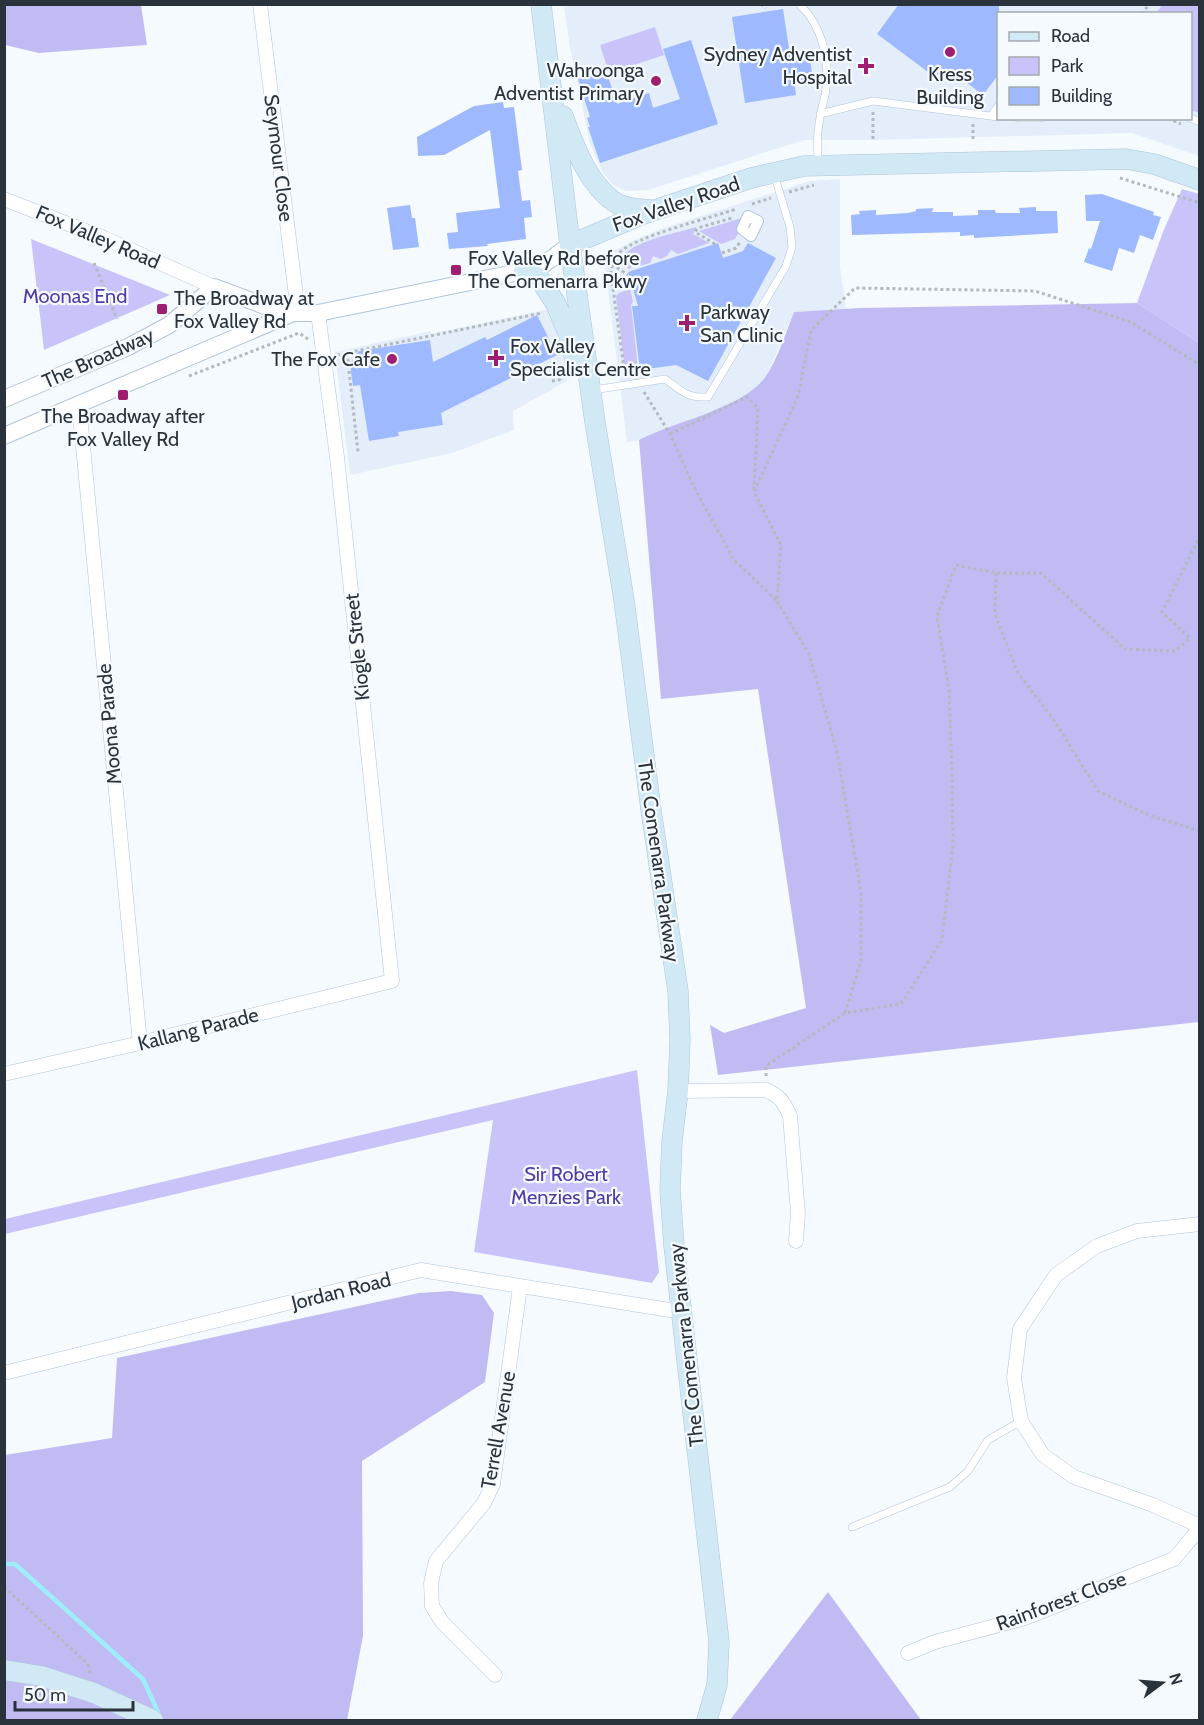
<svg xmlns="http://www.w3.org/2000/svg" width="1204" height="1725" font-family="Cabin,sans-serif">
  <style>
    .built { fill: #e3eefa; fill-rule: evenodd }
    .green { fill: #c8c4fa }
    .forest { fill: #c0bcf3 }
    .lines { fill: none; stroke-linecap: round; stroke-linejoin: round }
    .stream { stroke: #9fecfb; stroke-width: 4.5 }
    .building { fill: #9fb9fe }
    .service-casing { stroke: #afc4da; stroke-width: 8 }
    .pedestrian-casing { stroke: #afc4da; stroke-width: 12 }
    .minor-casing { stroke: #afc4da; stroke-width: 15 }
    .tertiary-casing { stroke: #afc4da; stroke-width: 18 }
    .secondary-casing { stroke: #afc4da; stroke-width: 21 }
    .path { stroke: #b3b9bf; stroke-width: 3; stroke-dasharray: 3 3; stroke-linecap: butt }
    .service { stroke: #fff; stroke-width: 7 }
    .pedestrian { stroke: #fff; stroke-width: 10 }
    .minor { stroke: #fff; stroke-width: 14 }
    .tertiary { stroke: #fff; stroke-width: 16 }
    .secondary { stroke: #d0e9f5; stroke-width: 20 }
    .poi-dot { fill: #9e1f72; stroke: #f5fafe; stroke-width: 2 }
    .labels { text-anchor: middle; stroke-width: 4.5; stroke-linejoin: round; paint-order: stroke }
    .poi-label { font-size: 20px; fill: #2a333b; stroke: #f5fafe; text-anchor: start }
    .street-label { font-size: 20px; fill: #2a333b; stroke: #f5fafe }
    .park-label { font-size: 20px; fill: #523ca4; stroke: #f5fafe }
  </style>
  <rect width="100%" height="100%" fill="#f5fafe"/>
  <path class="built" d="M564,5H1199V156L1132,133L874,140H804L648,190L626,191L613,185L603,173L590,144L570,48ZM998,14H1190V118H998Z
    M840,179V267L846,309L794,312L767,375L755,390L724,406L639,440L627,442L605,266L614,251L632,241L661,229L810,181Z
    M549,309L553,316L567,381L513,411L514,430L452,453L350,475L335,352L431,331V334Z"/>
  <path class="green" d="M1163,4L1199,5V113L1191,110L1190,14L1156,13Z
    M655,27L664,55L609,73L600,45Z
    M1182,189L1199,194V343L1137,303L1163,232Z
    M748,216L735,239L721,244L699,231Z
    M697,227L693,234L709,243L678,254L671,250L667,256L661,259L653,256L650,263L640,266L634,263L630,269L616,262C635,239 670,235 697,227Z
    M31,239L170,295L44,350Z
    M630,289L633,302L631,305L638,368L625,370L616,296L619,293Z
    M637,1070L659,1272L652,1283L474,1252L493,1120L5,1234V1219Z"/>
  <path class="forest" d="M5,4L141,5L147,45L39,53L5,45Z
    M1137,303L1199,343V1022L718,1075L710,1025L724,1033L806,1008L758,689L661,699L639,440C674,422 746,407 766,376C778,358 786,332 794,312L860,308Z
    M451,1291L482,1295L494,1313L485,1382L362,1461L363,1636L347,1720H5V1455L112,1438L117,1358L419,1293Z
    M828,1592L921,1720H730Z"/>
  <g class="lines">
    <path class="stream" d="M4,1564H15L143,1679L159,1714"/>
  </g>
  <path class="building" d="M899,4H999V74L983,95L950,70L944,79L938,75L936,78L877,34Z
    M783,9L790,55L809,53L813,79L794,82L796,95L745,103L732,17Z
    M691,40L718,124L600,163L588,127H590L587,118L590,117L578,79L606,70L617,104L649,93L653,108L680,99L663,49Z
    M503,102L504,108L514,107L522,170L518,171L522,201L530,200L532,217L524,218L526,239L487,244L488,246L449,249L447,233L458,232L456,213L500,208L490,130L444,155L418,156L417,137L474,106Z
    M1102,194L1154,212L1153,215L1161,217L1153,240L1140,235L1134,253L1119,248L1112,271L1084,262L1089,248L1091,249L1100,221H1086L1085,195Z
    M410,205L412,218H415L419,247L393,250L387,208Z
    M1036,207V211H1057L1058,233L974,238V235L960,236V232L852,235L851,215L860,214L859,211L876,210V215L908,213L916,211V209L933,208L932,212H953V216L978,215V210H995L996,213H1020L1019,208Z
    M718,243L723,258L743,251L748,243L776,258L708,381L676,365L640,370L632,306H638L628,272Z
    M537,315L557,355L441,413L443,425L398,432L399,436L369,441L360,385L353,386L350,364L359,351L430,340L433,362L485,337L487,340Z"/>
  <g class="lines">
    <defs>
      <path id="service" d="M799,4C823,26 831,63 825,95C822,107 819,119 818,132C817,143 818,154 818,165
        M820,114L873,101L998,117
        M991,116L998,106
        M1018,118H1041
        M1190,118L1200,122
        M593,390L665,379C682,391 686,398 708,397L786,266L792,247L790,227L774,174
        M852,1527L950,1487L968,1471L988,1440L1021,1421"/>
      <path id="pedestrian" d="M748,216L758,221L751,236L742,229Z"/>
      <path id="minor" d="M260,4L298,312
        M4,199L104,238L214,287
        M79,404L140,1043
        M4,1074L140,1043L392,981L337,457L318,313
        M678,1091L766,1090C780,1096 784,1102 790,1116L798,1213L796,1241
        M1200,1224L1137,1231L1097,1246L1056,1275L1020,1329L1014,1378L1021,1421L1043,1455L1074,1477L1153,1505L1200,1526
        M4,1373L421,1270L682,1312
        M908,1653L935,1642L1025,1618L1174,1559L1200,1528
        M495,1675L442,1622L432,1606L431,1583L436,1561L484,1503L493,1484L520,1287"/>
      <path id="tertiary" d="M4,399L128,347L169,325L214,287L273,309L293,313H318L524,271L540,267L570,245
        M4,436L293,313"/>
      <path id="secondary" d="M541,4L570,245L595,422L624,600L651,810L678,991L680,1040L678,1091L672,1141L670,1190L674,1246L719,1642L717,1685L707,1720
        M563,116C574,146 589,187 618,204C627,209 641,209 651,210
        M570,245L643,214L751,178L804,166L1126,159L1154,164L1200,180
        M524,271L537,277L542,282L556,304L569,335L575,362
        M4,1670L41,1676L94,1693L153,1720"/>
    </defs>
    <use href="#service" class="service-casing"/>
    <use href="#pedestrian" class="pedestrian-casing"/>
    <use href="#minor" class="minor-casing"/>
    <use href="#tertiary" class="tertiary-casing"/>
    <use href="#secondary" class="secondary-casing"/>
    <path class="path" d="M761,4L766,8
      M1129,14V13
      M1142,14L1149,4
      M873,112V140
      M1168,118L1181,124
      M973,124V140
      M1120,178L1200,203
      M789,192L814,185
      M752,204L771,198
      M715,244L695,232L698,228L732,218
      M722,253L736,248L740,242
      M94,263L117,319
      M612,264L628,275
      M613,288L630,283
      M347,353L358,452
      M337,355L542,313
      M625,375L611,274C611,266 613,259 619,253C634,237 712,217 737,209
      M189,376L299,333L308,339
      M552,381L559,380L563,372
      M644,392L670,434L696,491L734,560L777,601
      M670,434L747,397L758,408L754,490
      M996,573L995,614L1018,673L1054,720L1098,791L1151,816L1200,831
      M845,1013L861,961V892L837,752L809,654L777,601L781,545L754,492L798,396L811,330L855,288L1035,291L1131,322L1200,365
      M766,1076V1066L845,1013L901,1004L942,940L953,845L952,772L949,690L937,616L956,565L996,573H1041L1125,649L1175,651L1190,638L1162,612L1200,536
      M4,1587L88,1664L90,1674"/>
    <use href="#service" class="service"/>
    <use href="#pedestrian" class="pedestrian"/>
    <use href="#minor" class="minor"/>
    <use href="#tertiary" class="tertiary"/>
    <use href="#secondary" class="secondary"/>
  </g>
  <g class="poi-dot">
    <circle cx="950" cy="52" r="6"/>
    <path d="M863 57h6v6h6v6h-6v6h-6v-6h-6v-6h6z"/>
    <circle cx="656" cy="81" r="6"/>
    <rect x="450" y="264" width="12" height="12" rx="3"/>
    <rect x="156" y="303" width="12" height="12" rx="3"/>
    <path d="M684 314h6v6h6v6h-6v6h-6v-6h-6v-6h6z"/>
    <path d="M493 349h6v6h6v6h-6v6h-6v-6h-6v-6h6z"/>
    <circle cx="392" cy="359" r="6"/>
    <rect x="117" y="389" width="12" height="12" rx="3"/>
  </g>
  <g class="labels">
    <g class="poi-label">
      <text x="852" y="61" text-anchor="end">Sydney Adventist<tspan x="852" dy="23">Hospital</tspan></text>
      <text x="644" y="77" text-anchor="end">Wahroonga<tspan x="644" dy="23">Adventist Primary</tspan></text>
      <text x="950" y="81" text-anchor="middle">Kress<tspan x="950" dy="23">Building</tspan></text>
      <text x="468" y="265">Fox Valley Rd before<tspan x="468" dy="23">The Comenarra Pkwy</tspan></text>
      <text x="174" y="305">The Broadway at<tspan x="174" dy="23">Fox Valley Rd</tspan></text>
      <text x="700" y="319">Parkway<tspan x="700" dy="23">San Clinic</tspan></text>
      <text x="510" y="353">Fox Valley<tspan x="510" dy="23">Specialist Centre</tspan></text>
      <text x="380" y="366" text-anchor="end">The Fox Cafe</text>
      <text x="123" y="423" text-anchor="middle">The Broadway after<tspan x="123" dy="23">Fox Valley Rd</tspan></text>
    </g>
    <g class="street-label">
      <text transform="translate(279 158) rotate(83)" y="7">Seymour Close</text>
      <text transform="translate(676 204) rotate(-19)" y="7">Fox Valley Road</text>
      <text transform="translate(98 237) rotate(23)" y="7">Fox Valley Road</text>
      <text transform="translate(98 358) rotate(-24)" y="7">The Broadway</text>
      <text transform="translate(357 647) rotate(-96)" y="7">Kiogle Street</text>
      <text transform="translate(109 724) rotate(-95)" y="7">Moona Parade</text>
      <text transform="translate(659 861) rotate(82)" y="7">The Comenarra Parkway</text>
      <text transform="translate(198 1029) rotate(-14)" y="7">Kallang Parade</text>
      <text transform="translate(341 1291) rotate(-14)" y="7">Jordan Road</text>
      <text transform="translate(686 1345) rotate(-96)" y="7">The Comenarra Parkway</text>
      <text transform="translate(498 1430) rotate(-80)" y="7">Terrell Avenue</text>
      <text transform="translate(1061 1601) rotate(-20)" y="7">Rainforest Close</text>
    </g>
    <g class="park-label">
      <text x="75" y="303">Moonas End</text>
      <text x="566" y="1181">Sir Robert<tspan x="566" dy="23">Menzies Park</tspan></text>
    </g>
  </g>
  <rect width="1204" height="1725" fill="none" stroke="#2a333b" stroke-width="12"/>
  <rect x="997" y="12" width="195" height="108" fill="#f5fafe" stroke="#a4aab0" stroke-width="1.5"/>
  <rect x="1009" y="32" width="30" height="9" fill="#d0e9f5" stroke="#a4aab0" stroke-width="1.5"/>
  <text x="1051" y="42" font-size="18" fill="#2a333b">Road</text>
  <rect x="1009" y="57" width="30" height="18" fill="#c8c4fa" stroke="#a4aab0" stroke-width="1.5"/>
  <text x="1051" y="72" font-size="18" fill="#2a333b">Park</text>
  <rect x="1009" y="87" width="30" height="18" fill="#9fb9fe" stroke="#a4aab0" stroke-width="1.5"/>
  <text x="1051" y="102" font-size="18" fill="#2a333b">Building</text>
  <g transform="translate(1162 1683) rotate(74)" stroke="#f5fafe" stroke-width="4.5" paint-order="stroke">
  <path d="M0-4.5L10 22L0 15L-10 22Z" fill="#2a333b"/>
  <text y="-9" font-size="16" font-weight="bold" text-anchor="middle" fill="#2a333b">N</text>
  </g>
  <path d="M15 1701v9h118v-9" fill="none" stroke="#2a333b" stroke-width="3"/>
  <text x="24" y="1701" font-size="18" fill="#2a333b" stroke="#f5fafe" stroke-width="4.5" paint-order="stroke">50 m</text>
</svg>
